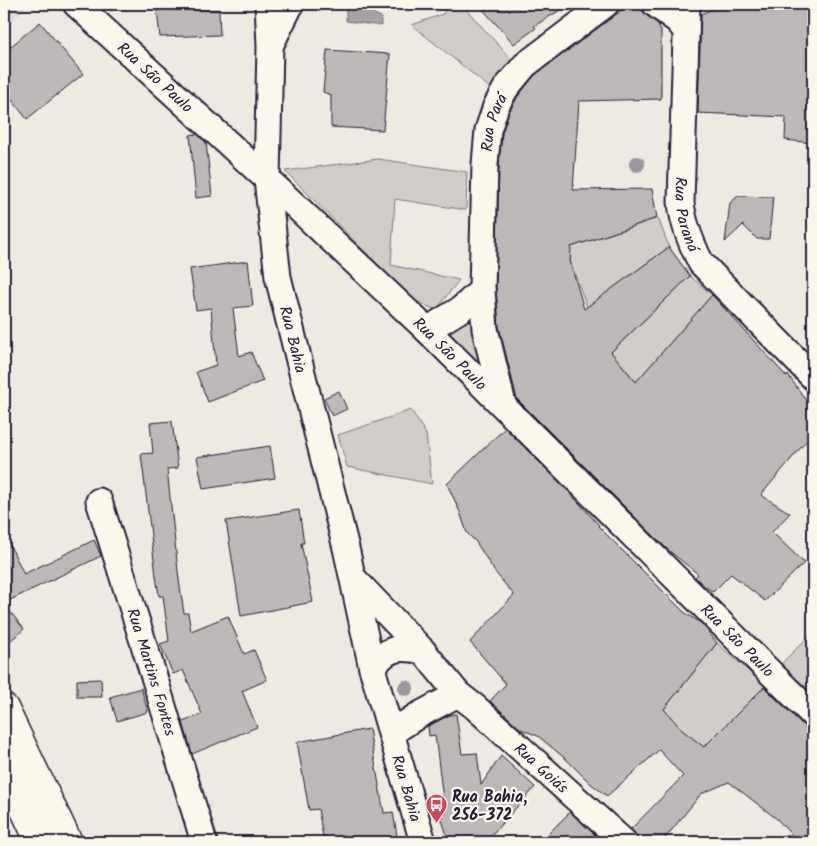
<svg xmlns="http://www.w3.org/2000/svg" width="817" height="846" font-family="Kalam,sans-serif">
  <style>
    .built { fill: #dfdbd5 }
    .green { fill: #d0cdc9; stroke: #797882 }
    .water { fill: #a6a3a7; stroke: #716f7c }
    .building { fill: #bcb8b8; stroke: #22223b }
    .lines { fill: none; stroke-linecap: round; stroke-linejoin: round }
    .minor-casing { stroke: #22223b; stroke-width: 29 }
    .secondary-casing { stroke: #22223b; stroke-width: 31 }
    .minor { stroke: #fbf7ec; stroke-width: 25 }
    .secondary { stroke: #fbf7ec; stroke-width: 28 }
    .tree { fill: #9a989e }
    .labels { text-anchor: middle; stroke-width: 4.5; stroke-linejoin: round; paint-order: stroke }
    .street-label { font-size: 16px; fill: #22223b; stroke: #fbf7ec }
    .poi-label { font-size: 16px; font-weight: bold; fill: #22223b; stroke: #fbf7ec; text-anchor: start }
  </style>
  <rect width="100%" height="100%" fill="#eeeae2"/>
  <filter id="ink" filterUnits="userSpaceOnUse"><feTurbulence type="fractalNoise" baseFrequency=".02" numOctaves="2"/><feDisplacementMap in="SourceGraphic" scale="10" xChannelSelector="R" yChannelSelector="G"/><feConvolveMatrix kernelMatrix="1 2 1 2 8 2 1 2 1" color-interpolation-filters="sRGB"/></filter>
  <g filter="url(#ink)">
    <path class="built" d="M4,4H29L4,29Z"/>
    <path class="green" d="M449,4H461L513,61L495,92L412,25L443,14Z
      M378,159L467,172L466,210L395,199L391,265L459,280L436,310L413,300L285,171Z
      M658,218L669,247L587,307L570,261L571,247Z
      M690,276L712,295L636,382L611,352Z
      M480,312L487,380L437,332Z
      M411,410L426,434L432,484L347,467L338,435Z
      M813,632V693L780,665Z
      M717,643L765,686L701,750L682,730L661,713Z"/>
    <path class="water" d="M346,4H352L381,17V26L346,21Z"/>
    <path class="building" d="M478,4H570L534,26L536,28L514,44Z
      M630,4L641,6L646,15L658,24L661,31V99L579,101L573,190L652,189L657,218L571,247L570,261L584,309L669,247L690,276L611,352L636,382L712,295L787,377L788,375L813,410V433L761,495L790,513L772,532L804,563L765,601L731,574L713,592L702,584L695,577L698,574L667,549L517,399L499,327L496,290L499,165L502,133L509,112L518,96L535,75Z
      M723,4H751L791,9V4H813V143L785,140L786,117L698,113L701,14Z
      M157,10H219L220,35L160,37Z
      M40,22L83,74L27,119L4,90V52Z
      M327,50L390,54L383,130L331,127V95L323,92Z
      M197,134L206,142L212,196L196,198L190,135Z
      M738,196L773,197L769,239H757L743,225L725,242L730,203Z
      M248,261L253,306L233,308L239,356L251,352L263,381L208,402L196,372L216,365L211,308L196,310L190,269Z
      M339,391L347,409L332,416L324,398Z
      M172,421L178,468L167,469L179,580L184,613H188L191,631L228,616L244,654L254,650L267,680L242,691L257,727L192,754L183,722L202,714L183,670L173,674L160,644L169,641L163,596H159L156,576L141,454L153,453L150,423Z
      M505,428L569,492L599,525L598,526L684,612L702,624L717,643L664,709L682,730L704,747L764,687L803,725L813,732V842H798L777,819L729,782L701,794L662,842H638L637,837L631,829L683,776L659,750L607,796L590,783L567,760L538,736L521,729L490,701L506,684L470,642L514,595L495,572L476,542L467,533L460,512L447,484Z
      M270,446L275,478L203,489L197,457Z
      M299,510L304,543H301L313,602L241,616L226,521Z
      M4,533L24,574L94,540L101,556L4,603Z
      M4,604L24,629L4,646Z
      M101,679L102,697H77V680Z
      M141,688L148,712L117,721L110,697Z
      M456,714L462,754L477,753L481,785L501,756L535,787L485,842H449L436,801L443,799L435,735L429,736L428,726L450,715Z
      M369,729L384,813L393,812L398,842H324L318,809L309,810L297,742Z
      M570,812L603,842H540Z"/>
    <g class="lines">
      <defs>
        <g id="minor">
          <path id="s1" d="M76,4L267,179L427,330L813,715"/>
          <path id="s2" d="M268,4L270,46L267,179L278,277L346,548L372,668L423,842"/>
          <path d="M655,4L678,21L686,31"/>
          <path id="s3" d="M687,4L681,202C683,224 691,243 701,263L813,377"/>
          <path d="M271,44L291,4"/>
          <path d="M427,330L461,309L482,290"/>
          <path id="s4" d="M503,404L485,329L482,290L485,164L488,130L496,106L506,88L525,65L606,4"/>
          <path id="s5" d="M99,501L156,683L204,842"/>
          <path id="s6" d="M353,578L423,651L458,694L475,707L624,842"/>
          <path d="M372,668C388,647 397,646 423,651"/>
          <path d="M391,733L417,716L458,694"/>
        </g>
        <path id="secondary" d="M4,708L68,842
          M4,766L40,842"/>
      </defs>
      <use href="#minor" class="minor-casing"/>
      <use href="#secondary" class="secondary-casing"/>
      <use href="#minor" class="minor"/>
      <use href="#secondary" class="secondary"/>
    </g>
    <g class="tree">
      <circle cx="637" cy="164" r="8"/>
      <circle cx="406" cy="688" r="8"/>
    </g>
  </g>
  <defs>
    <symbol id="bus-pin" viewBox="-11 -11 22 30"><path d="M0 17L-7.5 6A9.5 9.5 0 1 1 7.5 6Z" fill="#d1495b" stroke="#fbf7ec"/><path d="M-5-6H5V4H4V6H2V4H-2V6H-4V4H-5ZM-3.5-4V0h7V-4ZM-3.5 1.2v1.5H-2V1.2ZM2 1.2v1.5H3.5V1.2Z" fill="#fff"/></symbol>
  </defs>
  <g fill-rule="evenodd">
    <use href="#bus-pin" x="424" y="792" width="25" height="34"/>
  </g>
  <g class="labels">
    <g class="street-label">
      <text dy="6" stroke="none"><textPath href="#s1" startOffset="108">Rua São Paulo</textPath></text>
      <text dy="6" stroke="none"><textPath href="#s4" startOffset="285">Rua Pará</textPath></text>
      <text dy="6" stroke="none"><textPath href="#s3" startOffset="211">Rua Paraná</textPath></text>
      <text dy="6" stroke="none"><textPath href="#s2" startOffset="338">Rua Bahia</textPath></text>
      <text dy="6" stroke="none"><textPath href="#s1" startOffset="512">Rua São Paulo</textPath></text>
      <text dy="6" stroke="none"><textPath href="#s1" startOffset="918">Rua São Paulo</textPath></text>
      <text dy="6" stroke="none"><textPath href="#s5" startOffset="179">Rua Martins Fontes</textPath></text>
      <text dy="6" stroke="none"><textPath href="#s6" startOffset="268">Rua Goiás</textPath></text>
      <text dy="6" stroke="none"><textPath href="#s2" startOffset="801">Rua Bahia</textPath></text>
    </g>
    <g class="poi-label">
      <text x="452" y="802">Rua Bahia,<tspan x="452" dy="18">256-372</tspan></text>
    </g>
  </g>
  <rect width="817" height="846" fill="none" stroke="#fbf7ec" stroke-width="20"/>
  <rect x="10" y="10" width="797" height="826" fill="none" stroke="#22223b" stroke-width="2" filter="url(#ink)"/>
</svg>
